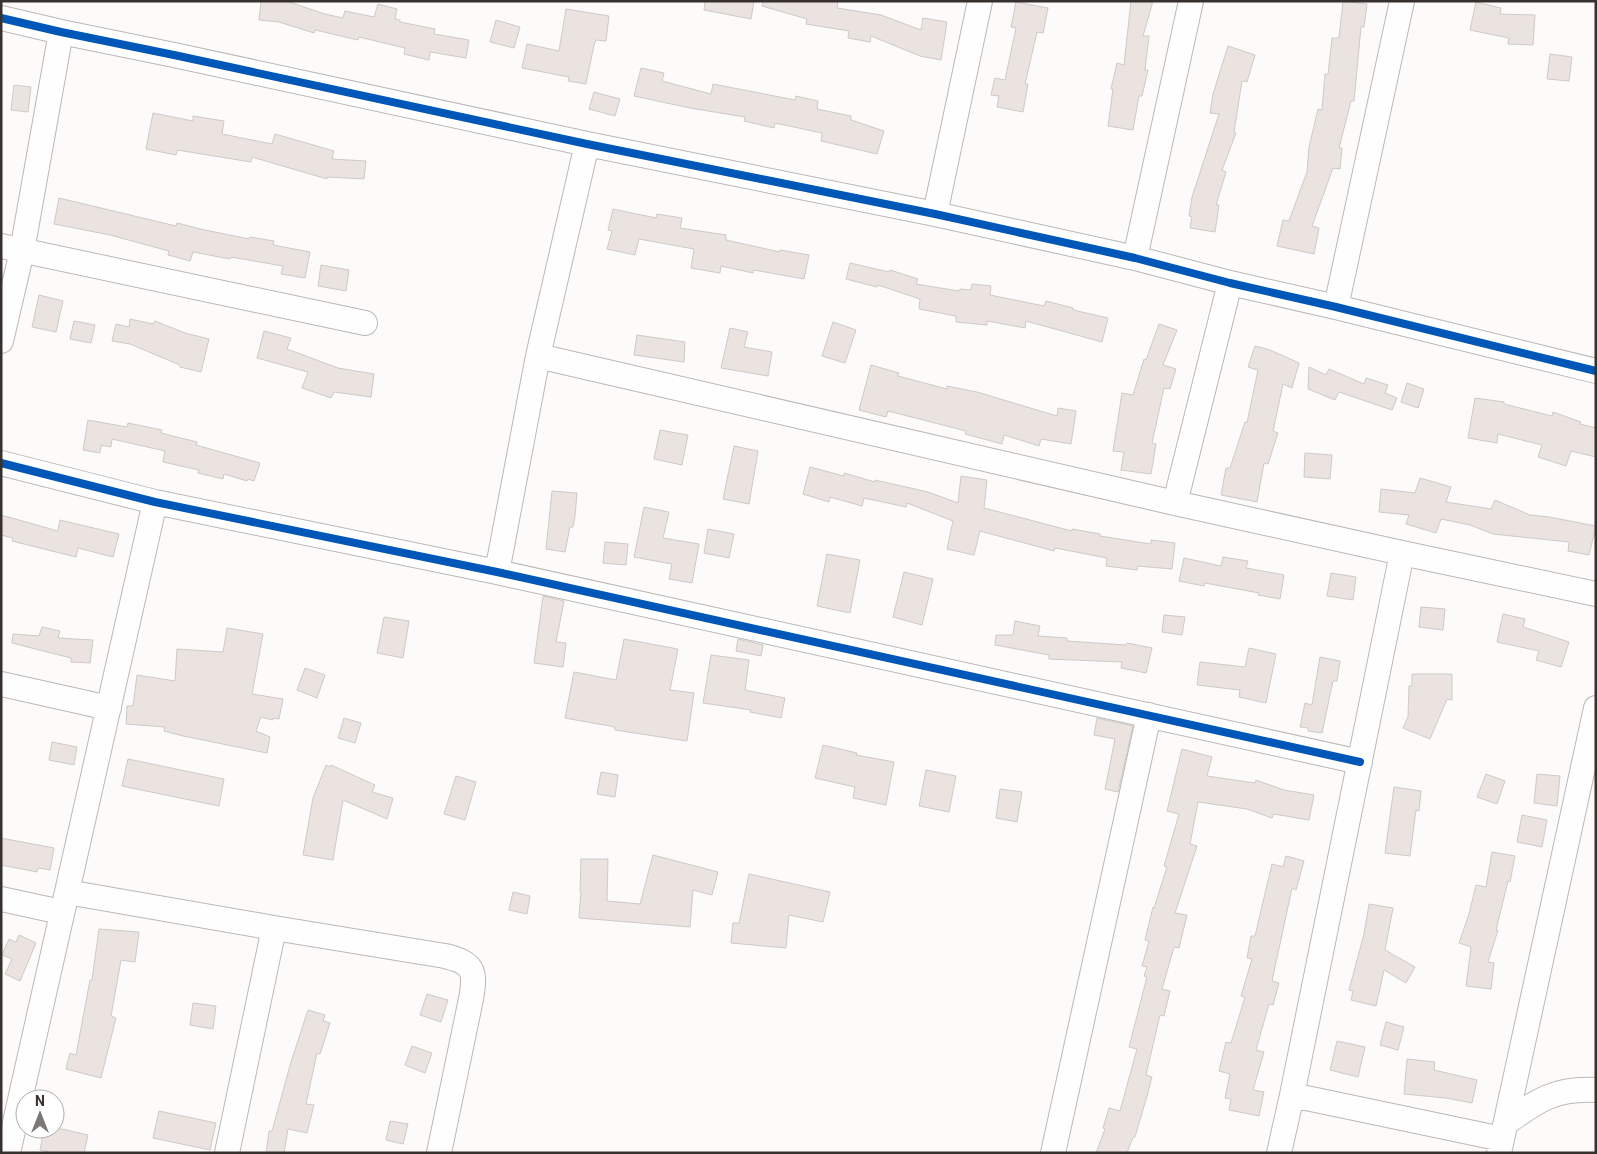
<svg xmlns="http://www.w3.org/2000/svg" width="1597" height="1154" font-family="Roboto,sans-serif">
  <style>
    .building { fill: #ebe3e0; stroke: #cdcac8 }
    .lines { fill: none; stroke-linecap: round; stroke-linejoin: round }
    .minor-casing { stroke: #bbb8b7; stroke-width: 26 }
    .minor { stroke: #fffefe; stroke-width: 24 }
    .cycleway-casing { stroke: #fff; stroke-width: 11 }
    .cycleway { stroke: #0057b8; stroke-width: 8 }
  </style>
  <rect width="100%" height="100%" fill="#fcfbfa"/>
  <path class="building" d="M261,1H286L325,14L343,18L345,11L374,17L378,4L397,9L395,19L400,20V22L435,29L434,34L469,40L466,58L430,52L429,60L404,54L405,48L359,37L358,40L315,30L314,33L279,22L259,20Z
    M705,1H754L751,19L704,10Z
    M763,1H838L837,8L881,15L921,30L923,18L947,22L941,60L920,56L871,36L870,42L848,38L849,31L806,24L807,19L762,6Z
    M1131,1H1153L1143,36H1149L1145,70H1148L1142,96H1139L1133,130L1108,126L1113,89H1111L1117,63L1124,65Z
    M1343,1L1367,4L1364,27H1361L1354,101H1351L1339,148H1342L1340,169L1333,168L1312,226L1319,228L1314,254L1277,246L1283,220L1289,221L1307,172L1309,147L1318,109L1322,110L1325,74H1328L1332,38H1339Z
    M1016,2L1048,8L1043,33L1037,32L1025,84H1028L1023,112L997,107L999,96L991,95L995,78L1005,80L1016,28L1011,27Z
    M1476,2L1501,8L1500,14L1535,15L1533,45L1508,44L1509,38L1470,30Z
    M566,9L609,16L606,41L596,40L594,45L586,84L568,81L569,77L522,68L527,44L559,51Z
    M496,20L520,27L514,48L490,42Z
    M1228,46L1255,55L1247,82L1242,81L1234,132L1236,133L1222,170L1226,172L1216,205H1219L1215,232L1190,228L1192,217L1189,216L1192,197L1219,114L1210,113L1213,94Z
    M1550,54L1572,57L1569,81L1547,79Z
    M641,68L664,73L662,81L711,94L713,84L795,100L796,96L818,101L817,109L851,116V120L884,131L877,154L821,141L822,133L775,123L774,128L744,121L745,117L690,108L634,96Z
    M14,85L31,87L28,112L11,110Z
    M594,92L620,99L615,116L589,109Z
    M153,113L193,121V116L224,121L222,134L272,144L275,134L334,151L332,159L366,161L364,179L327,177V179L252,157L251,162L177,150L176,155L146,149Z
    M59,198L176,226L177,223L205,230L249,239L250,237L274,241L273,245L310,252L305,278L281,274L283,266L231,257L230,259L193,252L190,261L168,255L169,251L110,235L54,224Z
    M613,209L656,218L657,214L682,218L680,228L726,235V240L780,252V250L809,255L804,279L754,270L753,273L721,266L720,273L691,268L694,249L639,239L635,255L607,249L612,231L608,230Z
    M850,263L889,272L890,270L918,279L916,284L959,291L960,289L971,290L972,284L991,286L990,295L1044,306L1046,301L1073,308V310L1108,318L1102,342L1026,321L1025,328L987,321V325L956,322V316L919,309L920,299L878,285L877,287L846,279Z
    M321,265L349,270L346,291L318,286Z
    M39,295L63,301L56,332L32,327Z
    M130,319L153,324L155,321L185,333L209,339L201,372L180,367V365L130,344L112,341L116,324L129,327Z
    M74,321L95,325L91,343L70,339Z
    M833,322L856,330L845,363L822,356Z
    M1159,324L1177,330L1163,365L1176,369L1170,389L1164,388L1152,443L1156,444L1151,474L1121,470L1124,452L1113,451L1122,393L1133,395L1144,359L1146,360Z
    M730,328L748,332L744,347L772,352L768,376L721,368Z
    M264,331L291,338L287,349L338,368L374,374L371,397L334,392L331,398L302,388L308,372L257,358Z
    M637,335L685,342L684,362L634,355Z
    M1255,346L1270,350L1299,363L1292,388L1283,384L1273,431L1278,433L1268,464L1264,463L1257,502L1221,495L1226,468H1230L1245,422L1247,423L1258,370L1248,367Z
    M871,365L899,373L898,376L947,389V386L977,392L1057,416L1058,408L1076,411L1071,444L1041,439L1039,446L1004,435L1002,444L965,434L966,431L888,411L886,417L859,410Z
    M1309,367L1326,375L1329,369L1364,384L1366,378L1388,385L1385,393L1397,398L1392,410L1339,392L1335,400L1308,389Z
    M1407,383L1424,389L1418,408L1401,402Z
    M1475,398L1504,402V404L1552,416L1553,412L1581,422L1580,424L1596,428V457L1571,451L1566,466L1538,457L1542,445L1498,434L1497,443L1468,438Z
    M88,420L127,427L128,423L162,430L161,433L197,442L196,445L260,463L254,481L248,479L247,481L224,474L223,479L198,473L199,470L163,462L165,451L112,439L111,447L101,445L100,453L83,450Z
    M660,430L688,435L682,465L654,459Z
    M734,446L758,451L749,504L723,499Z
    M1305,453L1332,455L1330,479L1304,477Z
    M810,467L844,476V473L875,482V480L928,492L958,503L961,476L987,480L984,508L1072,531V529L1100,534V536L1151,544V540L1175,543L1172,569L1138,566L1137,570L1106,566L1107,558L1055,548L1054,551L980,531L974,555L947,549L953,521L907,503L906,507L864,498L862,506L830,497L829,502L803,494Z
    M1420,478L1451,487L1446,502L1491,509L1495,500L1530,515L1549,517L1596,526L1589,555L1568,551L1569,542L1493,534L1470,525L1441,519L1436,533L1406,524L1409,515L1379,512L1381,489L1415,493Z
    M552,491L577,493L575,516L573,527H570L565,552L546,549Z
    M644,507L669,512L663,538L699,544L692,583L669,579L672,564L634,557Z
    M1,515L58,531L60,520L119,534L113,557L78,548L76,557L12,541L13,538L1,535Z
    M708,529L734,534L729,558L704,553Z
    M605,542L628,544L626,565L603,563Z
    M827,554L860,560L850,613L817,606Z
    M1223,557L1248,561L1246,568L1284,575L1280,599L1258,595L1259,593L1205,583L1204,586L1179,581L1184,558L1221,566Z
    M904,572L933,579L922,625L893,617Z
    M1331,573L1356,577L1353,600L1327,596Z
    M543,596L564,601L556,642L566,643L563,667L534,663Z
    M1421,607L1445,609L1443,630L1419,627Z
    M1503,614L1525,619L1523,627L1569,642L1561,667L1536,660L1539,651L1497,642Z
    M1164,615L1185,617L1182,635L1162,632Z
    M384,617L409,621L403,658L377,653Z
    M1015,621L1040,626L1038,636L1067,638V641L1126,645L1127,643L1152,648L1146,673L1121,668L1122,662L1049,659V655L995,645L996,635H1013Z
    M42,627L60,631L58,638L93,640L90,663L71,662V658L12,643L13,634L39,636Z
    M227,628L263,634L252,694L283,699L279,719L273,718V720L261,717L256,731L270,737L267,753L183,736L164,731L165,727L126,724L127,706H133L137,675L175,681L177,649L223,652Z
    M624,639L678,649L670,690L694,693L687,741L615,730V727L565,718L574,672L616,680Z
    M738,639L763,645L761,656L736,651Z
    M1249,648L1276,654L1266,703L1239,697L1240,690L1197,685L1200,662L1245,667Z
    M711,655L749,660L745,690L785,698L781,718L750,712L751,710L703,703Z
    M1320,657L1340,661L1337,681H1333L1322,733L1308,731V728L1300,727L1305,703L1312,705Z
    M305,668L325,675L317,698L297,690Z
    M1412,674H1452V700L1447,699L1430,739L1403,728L1408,717L1409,686H1412Z
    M344,718L361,723L355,743L338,738Z
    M1097,718L1133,726L1118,792L1105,789L1115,739L1094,735Z
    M52,742L77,747L74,765L49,760Z
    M823,745L857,753L856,755L894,762L886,805L853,798L855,787L815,778Z
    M1182,749L1212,757L1207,776L1255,783L1256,780L1284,790L1314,795L1309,820L1274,814L1272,818L1247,809L1198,802L1190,844L1197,846L1175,913L1187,915L1179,948L1174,947L1162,989L1170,991L1164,1016L1160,1015L1146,1075L1152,1077L1147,1096L1135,1137H1133L1127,1153H1096L1105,1129L1103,1128L1109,1108L1120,1111L1137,1049L1129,1047L1147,977L1144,976L1147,967L1142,966L1149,941L1145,940L1153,907L1154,908L1167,867L1164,866L1179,814L1167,811Z
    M128,759L224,779L219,806L122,786Z
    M326,765L330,767L331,765L375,785L372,792L393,798L387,819L343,800L333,860L303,855L313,798Z
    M926,770L956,776L949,812L919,806Z
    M601,772L618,775L615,797L597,794Z
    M1486,774L1505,781L1497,804L1477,797Z
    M1537,774L1560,776L1557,806L1534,803Z
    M456,776L476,782L465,820L444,814Z
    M1394,787L1421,791L1419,811L1416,810L1410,856L1385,853Z
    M1000,789L1022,792L1017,822L996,818Z
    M1522,815L1547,820L1542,847L1517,842Z
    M1,838L54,848L50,870L38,868L37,872L1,865Z
    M1492,852L1515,856L1510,882L1508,881L1496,930H1498L1488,962L1494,963L1491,989L1466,986L1471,947L1459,943L1469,914L1476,885L1486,887Z
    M653,855L718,872L712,895L693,890L690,927L579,918L581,891H580L581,859H608L607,901L640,904Z
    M1286,856L1304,861L1296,890L1292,888L1272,981L1279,983L1273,1005L1269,1004L1256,1050L1264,1052L1253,1090L1264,1092L1259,1116L1229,1110L1231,1099L1225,1098L1230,1074L1219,1071L1226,1042L1231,1043L1245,997L1241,996L1252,959L1247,958L1251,936H1255L1272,864L1283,867Z
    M749,874L830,892L823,922L789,915L786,948L731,943L733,923H739Z
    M513,892L530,896L527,914L509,910Z
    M1369,904L1393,908L1385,950L1415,967L1406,983L1384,970L1376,1006L1351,1000L1353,991L1349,990L1364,934Z
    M99,929L139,932L135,962L121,960L111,1016L116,1018L101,1078L66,1069L70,1053L76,1055L90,980H92Z
    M19,935L36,943L20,981L5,974L12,959L2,955L9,939L16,942Z
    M427,994L448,1000L441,1022L420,1015Z
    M193,1003L216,1006L213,1029L190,1025Z
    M308,1010L325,1015L323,1021L330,1023L320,1054L317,1053L306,1104L314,1105L307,1133L288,1129L284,1153H266L269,1131H272L291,1062Z
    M1386,1022L1404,1027L1398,1050L1380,1045Z
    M1337,1041L1365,1047L1358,1077L1330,1070Z
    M412,1046L432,1053L425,1073L405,1065Z
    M1407,1059L1435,1062L1434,1070L1477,1080L1472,1103L1446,1098L1404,1094Z
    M159,1111L216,1123L210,1150L153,1138Z
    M390,1121L408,1124L403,1144L386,1140Z
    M44,1129H62L88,1135L84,1153H54L40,1150Z"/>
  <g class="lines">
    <defs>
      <path id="minor" d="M1,18L61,32L174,55L587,144L935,214L1135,258L1230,283L1336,307L1596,371
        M587,144L538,356L1175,503L1402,553
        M935,214L980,1
        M1,246L365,323
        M1135,258L1191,1
        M1336,307L1402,1
        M1,341L22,251L61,32
        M1,463L155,502L497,572L1360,762
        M1175,503L1230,283
        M497,572L538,356
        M1,684L109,708
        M67,892L274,928L227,1153
        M1,899L61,912
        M274,928L445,956C474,963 476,971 471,999L439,1153
        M1506,1123C1538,1100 1555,1088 1596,1090
        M1502,1139L1292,1095L1402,553L1596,594
        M8,1153L155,502
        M1053,1153L1149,715
        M1279,1153L1292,1095
        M1499,1153L1596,708"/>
    </defs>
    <use href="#minor" class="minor-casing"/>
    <use href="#minor" class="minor"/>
    <defs>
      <path id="cycleway" d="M1,18L61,32L174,55L587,144L935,214L1135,258L1230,283L1336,307L1596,371
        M1,463L155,502L497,572L1360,762"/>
    </defs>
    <use href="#cycleway" class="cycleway-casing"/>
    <use href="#cycleway" class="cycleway"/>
  </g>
  <rect width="1597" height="1154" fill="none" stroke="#37312e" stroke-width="5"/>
  <g transform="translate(40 1114)"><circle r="24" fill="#ffffff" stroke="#afadab"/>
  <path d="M0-4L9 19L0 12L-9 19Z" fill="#7c7875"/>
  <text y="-8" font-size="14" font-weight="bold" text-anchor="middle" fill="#37312e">N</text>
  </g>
</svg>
